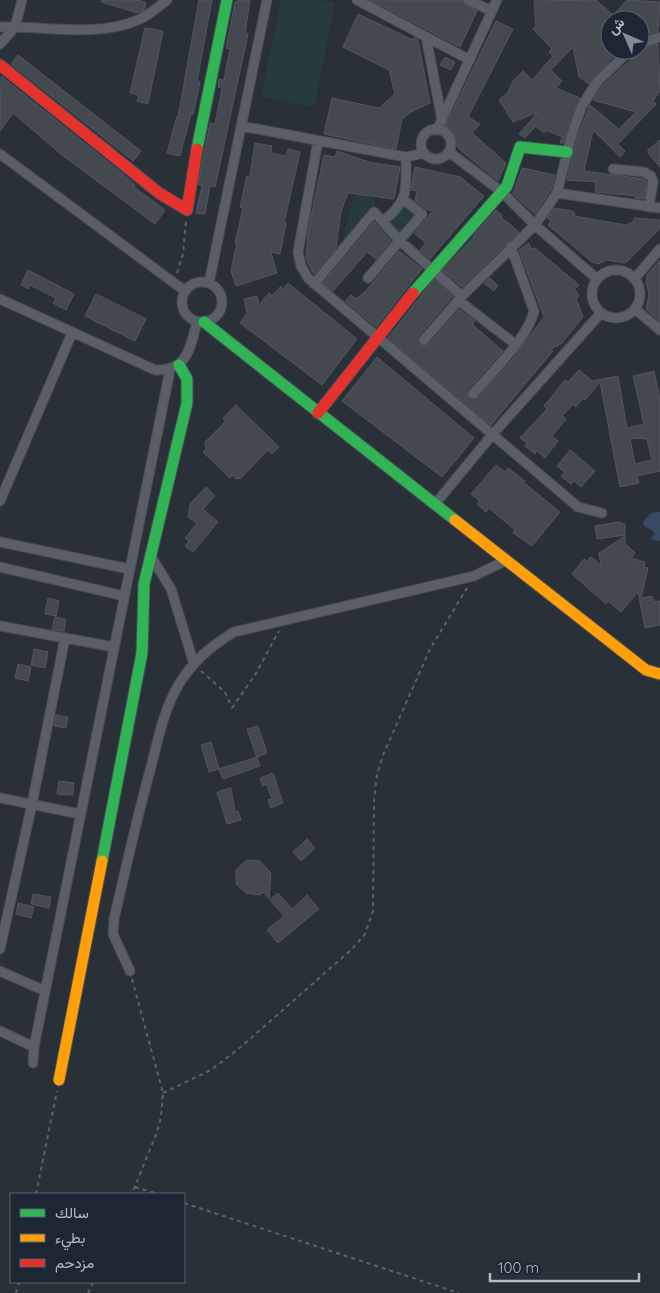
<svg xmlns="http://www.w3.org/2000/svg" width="660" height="1293" font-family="Quicksand,Vazirmatn,sans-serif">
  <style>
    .green { fill: #273a3e }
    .water { fill: #384963 }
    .building { fill: #444950; stroke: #52575f; fill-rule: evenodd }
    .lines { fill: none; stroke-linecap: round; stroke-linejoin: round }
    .street-casing { stroke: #484c53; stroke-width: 11 }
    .fast-casing { stroke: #484c53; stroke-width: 13 }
    .slow-casing { stroke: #484c53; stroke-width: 13 }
    .jam-casing { stroke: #484c53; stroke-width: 13 }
    .path { stroke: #5d636a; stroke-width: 2; stroke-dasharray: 4 4; stroke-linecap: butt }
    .street { stroke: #5a5e66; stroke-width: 9 }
    .fast { stroke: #30b455; stroke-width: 11 }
    .slow { stroke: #ff9f0a; stroke-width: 11 }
    .jam { stroke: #e5322d; stroke-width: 11 }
  </style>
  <rect width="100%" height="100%" fill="#2a3038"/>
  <path class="green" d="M281,0H320L335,3L314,107L261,97Z
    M354,193L375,198V207L350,243L343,238Z
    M407,204L420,215L404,235L390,224Z"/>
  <path class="water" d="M660,512V541L650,539L654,535L653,531L644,526L643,522L651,513Z"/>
  <path class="building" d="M102,0H138L146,3L144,10L138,13L101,2Z
    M199,0H212L197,81L200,82L193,115L191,114L180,156L167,153L177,116L178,117Z
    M238,0H250L245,33L248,34L215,187L210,186L205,214L196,213L202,185L198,184L210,123L215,124L219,104L222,88L218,87L219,79L224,80L227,64L230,49L226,48L235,2H238Z
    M370,0H462L465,5L477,11L460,47Z
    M596,0L613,15L627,0L660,2L658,31L640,37V20H610V50H619L589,84L579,77L573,47L551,70L562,81L556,88L580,98L563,143H560L562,137L546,130L544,133L536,126L525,138L519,134L538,112L513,122L499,100L508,92L513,81L523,71L532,80L553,56L549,52L552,49L533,29L536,26L534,1Z
    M358,14L413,40L414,37L418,40L430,103L411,112L402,119L396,149L324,134L332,98L379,108L395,94L389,70L343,47Z
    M496,21L513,29L468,117L480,124L472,133L506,163L498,181L458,148L450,130L445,127Z
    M145,28L163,31L148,104L137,101L139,95L130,93Z
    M658,44L660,91L653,101L656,104L618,144L625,151L620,157L593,130L584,171L644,179L647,183L644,199L635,198V196L595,192L596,182L567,180L578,136L590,105L619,129L636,112L593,100L602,86L641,50Z
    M18,55L141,151L133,161L11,64Z
    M445,57L455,62L451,70L440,65Z
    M1,76L123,174L135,185L134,187L165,210L155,224L62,155L13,113L0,131Z
    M660,140V167L648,153V150Z
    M255,143L272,146L271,153L286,156L288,149L300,152L284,223H286L280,254L271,252L277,273L236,286L231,271L237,243H235L243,208L240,207L247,176H250Z
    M337,151L369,162L400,167L394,199L348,193L341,211L336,248L314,274L306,259L308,231L324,155L335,157Z
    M415,167L460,177L484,196L430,259L420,250L426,243L414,233L433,211L426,209L415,201L417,191L411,190Z
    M522,168L555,175L551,190L535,214L513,194Z
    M554,208L572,211L575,213L574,216L626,225L633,222L634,218L660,220V228L626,263L606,260L598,264L592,262L548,225L551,221L547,218Z
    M496,210L502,215V218L519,232L462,287L442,270L474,237L473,236Z
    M374,222L391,241L376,259L367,252L333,291L323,283Z
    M529,243L531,249L535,248L579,285L575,289L579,296L576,298L583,317L561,344L551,349L553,351L491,425L388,338L434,279L453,296L419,336L420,344L423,346L429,344L459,309L475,321L472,324L503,351L468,390L467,395L469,399L477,398L513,359L544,317L519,250Z
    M399,251L422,269L376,327L345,301L351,295L356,299L365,292Z
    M660,260V322L646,309L649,294L646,282L647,275Z
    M28,270L74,294L66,310L53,303L56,298L30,285L28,289L21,285Z
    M490,278L498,286L494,291L484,283Z
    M288,283L357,339L322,385L240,323L247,313L244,299L257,296L259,305L269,293L272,296L281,286L282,290Z
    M96,294L146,319L135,341L85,316Z
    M377,357L474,438L442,477L342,401Z
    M579,370L592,381L618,376L627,428L644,424L633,376L654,371L660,399V471L637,476L639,483L620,487L600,382L585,400L583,398L576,407L573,404L562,416L566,419L552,436L558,441L545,458L537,451L535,454L525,446L527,443L520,438L547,409L544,406L565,380L568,382ZM630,438L647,439L652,460L635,464Z
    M236,405L279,447L272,454L268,450L241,478L236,479L232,475L230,478L203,452L206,449L205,442L226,421L223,418Z
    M570,450L595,471L581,487L574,481L571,484L561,476L565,472L557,466Z
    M496,465L505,472L508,468L525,481L524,483L560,512L532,546L513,533L515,530L489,508L486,512L477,504L480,502L471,494Z
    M206,487L215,496L203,509L218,522L193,552L185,546L189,541L185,538L197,523L188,517L190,504Z
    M619,522L625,524V535L597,539L595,526Z
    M625,536V543L635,553L631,558L645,562L644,567L648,568L641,598L652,596L654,602L660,601V625L645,628L638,592L621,612L608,601L606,604L572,574L584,559L587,561L591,557L601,565L599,553Z
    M48,598L59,601L56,616L45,614Z
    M55,617L66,620L64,631L52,629Z
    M34,649L48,652L45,668L31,665Z
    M18,664L31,667L28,681L15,678Z
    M56,715L68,717L66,728L54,726Z
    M258,726L267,753L257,757L247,729Z
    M211,742L219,769L209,772L201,745Z
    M257,757L260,766L223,779L219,769Z
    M273,773L283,803L271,808L268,800L272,799L266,784L263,786L260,778Z
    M59,781L74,783L73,795L57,794Z
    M231,788L235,812L238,811L241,820L227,824L217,792Z
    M307,839L315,848L301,861L293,852Z
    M247,860L260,861L271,873L269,899L263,892L260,895L246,893L236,884V870Z
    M278,893L292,909L307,895L319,909L278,943L267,930L284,916L270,900Z
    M33,894L51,897L49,908L31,904Z
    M18,903L34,907L31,918L16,914Z"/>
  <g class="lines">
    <defs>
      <path id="street" d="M357,0L470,60
        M468,0L492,11
        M0,27H15L22,0
        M426,37L442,120
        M0,44L15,27C54,28 101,36 138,20C148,16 158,7 167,0
        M640,44L660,37
        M241,126L406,157L424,153
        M421 144a15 15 0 1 1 30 0a15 15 0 1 1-30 0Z
        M437,130L497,0
        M318,141L298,252L301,266L308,278L578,507L602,513
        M449,152L502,192L535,225L597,279
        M0,154L185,291
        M613,169L644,172L651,176L653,182L649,207
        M557,193L660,208
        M383,221C410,201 406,186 406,157
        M592 294a24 24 0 1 1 48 0a24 24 0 1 1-48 0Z
        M368,278L422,214L404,200
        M634,279L660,249
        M182 302a20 20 0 1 1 40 0a20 20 0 1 1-40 0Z
        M209,283L267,0
        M314,284L374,212L399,240L462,296
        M0,299L155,370C188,371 190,348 197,322
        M458,300L515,344
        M635,309L660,330
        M424,340L462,296L535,225L557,193L572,134L582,106L597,82L630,50
        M473,394C491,373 528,338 534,311L511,247
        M0,501L72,333
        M435,504L492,435L601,313
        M0,542L129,569
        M152,558L171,589L194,664
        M0,567L124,596
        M0,626L114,647
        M0,798L80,814
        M0,949L32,804L65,638
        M0,971L45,991
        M130,971L113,934L114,919C126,868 137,817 151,767C158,739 164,709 179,684C193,661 211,646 234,632L474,576L507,560
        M0,1031L34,1047
        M33,1063L34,1047L170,370"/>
      <path id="fast" d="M197,149L227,0
        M413,293L507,186L520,147L567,152
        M204,322L455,520
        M102,861L142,653L144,584L187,403V379L179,365"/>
      <path id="slow" d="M455,520L646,670L660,674
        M59,1080L102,861"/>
      <path id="jam" d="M0,65L159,193L187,210L197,149
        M318,413L413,293"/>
    </defs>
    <use href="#street" class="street-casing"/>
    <use href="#fast" class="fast-casing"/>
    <use href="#slow" class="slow-casing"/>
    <use href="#jam" class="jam-casing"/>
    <path class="path" d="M177,273L183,254L186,221
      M201,671L225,692L232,708
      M232,708L255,675L279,631
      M132,979L163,1093L161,1117L157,1132L132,1194
      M163,1093L211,1070L242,1046L352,949L365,934L373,911L374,800L377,775L383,755L430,649L467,588
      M135,1187L158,1194
      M36,1194L57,1091
      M184,1203L459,1293
      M16,1293L19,1282
      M88,1293L93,1282"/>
    <use href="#street" class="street"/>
    <use href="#fast" class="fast"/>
    <use href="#slow" class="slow"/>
    <use href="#jam" class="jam"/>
  </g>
  <rect x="10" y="1193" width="175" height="90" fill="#1d2633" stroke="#59626f"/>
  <rect x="20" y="1209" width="25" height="8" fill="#30b455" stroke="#59626f"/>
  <text x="55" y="1218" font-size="15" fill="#b4bcc9">سالك</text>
  <rect x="20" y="1234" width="25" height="8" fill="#ff9f0a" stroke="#59626f"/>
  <text x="55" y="1243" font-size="15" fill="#b4bcc9">بطيء</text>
  <rect x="20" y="1259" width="25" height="8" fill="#e5322d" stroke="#59626f"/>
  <text x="55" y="1268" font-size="15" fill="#b4bcc9">مزدحم</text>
  <g transform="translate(625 35) rotate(315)"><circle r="24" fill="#1d2633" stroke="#59626f"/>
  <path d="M0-4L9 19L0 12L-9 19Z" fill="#848b96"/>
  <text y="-8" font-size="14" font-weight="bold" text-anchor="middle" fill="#b4bcc9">ش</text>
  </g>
  <path d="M490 1273v8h149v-8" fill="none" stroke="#b4bcc9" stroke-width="2.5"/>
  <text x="498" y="1273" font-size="15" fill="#b4bcc9" stroke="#1d2633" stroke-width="4" paint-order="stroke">100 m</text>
</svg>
